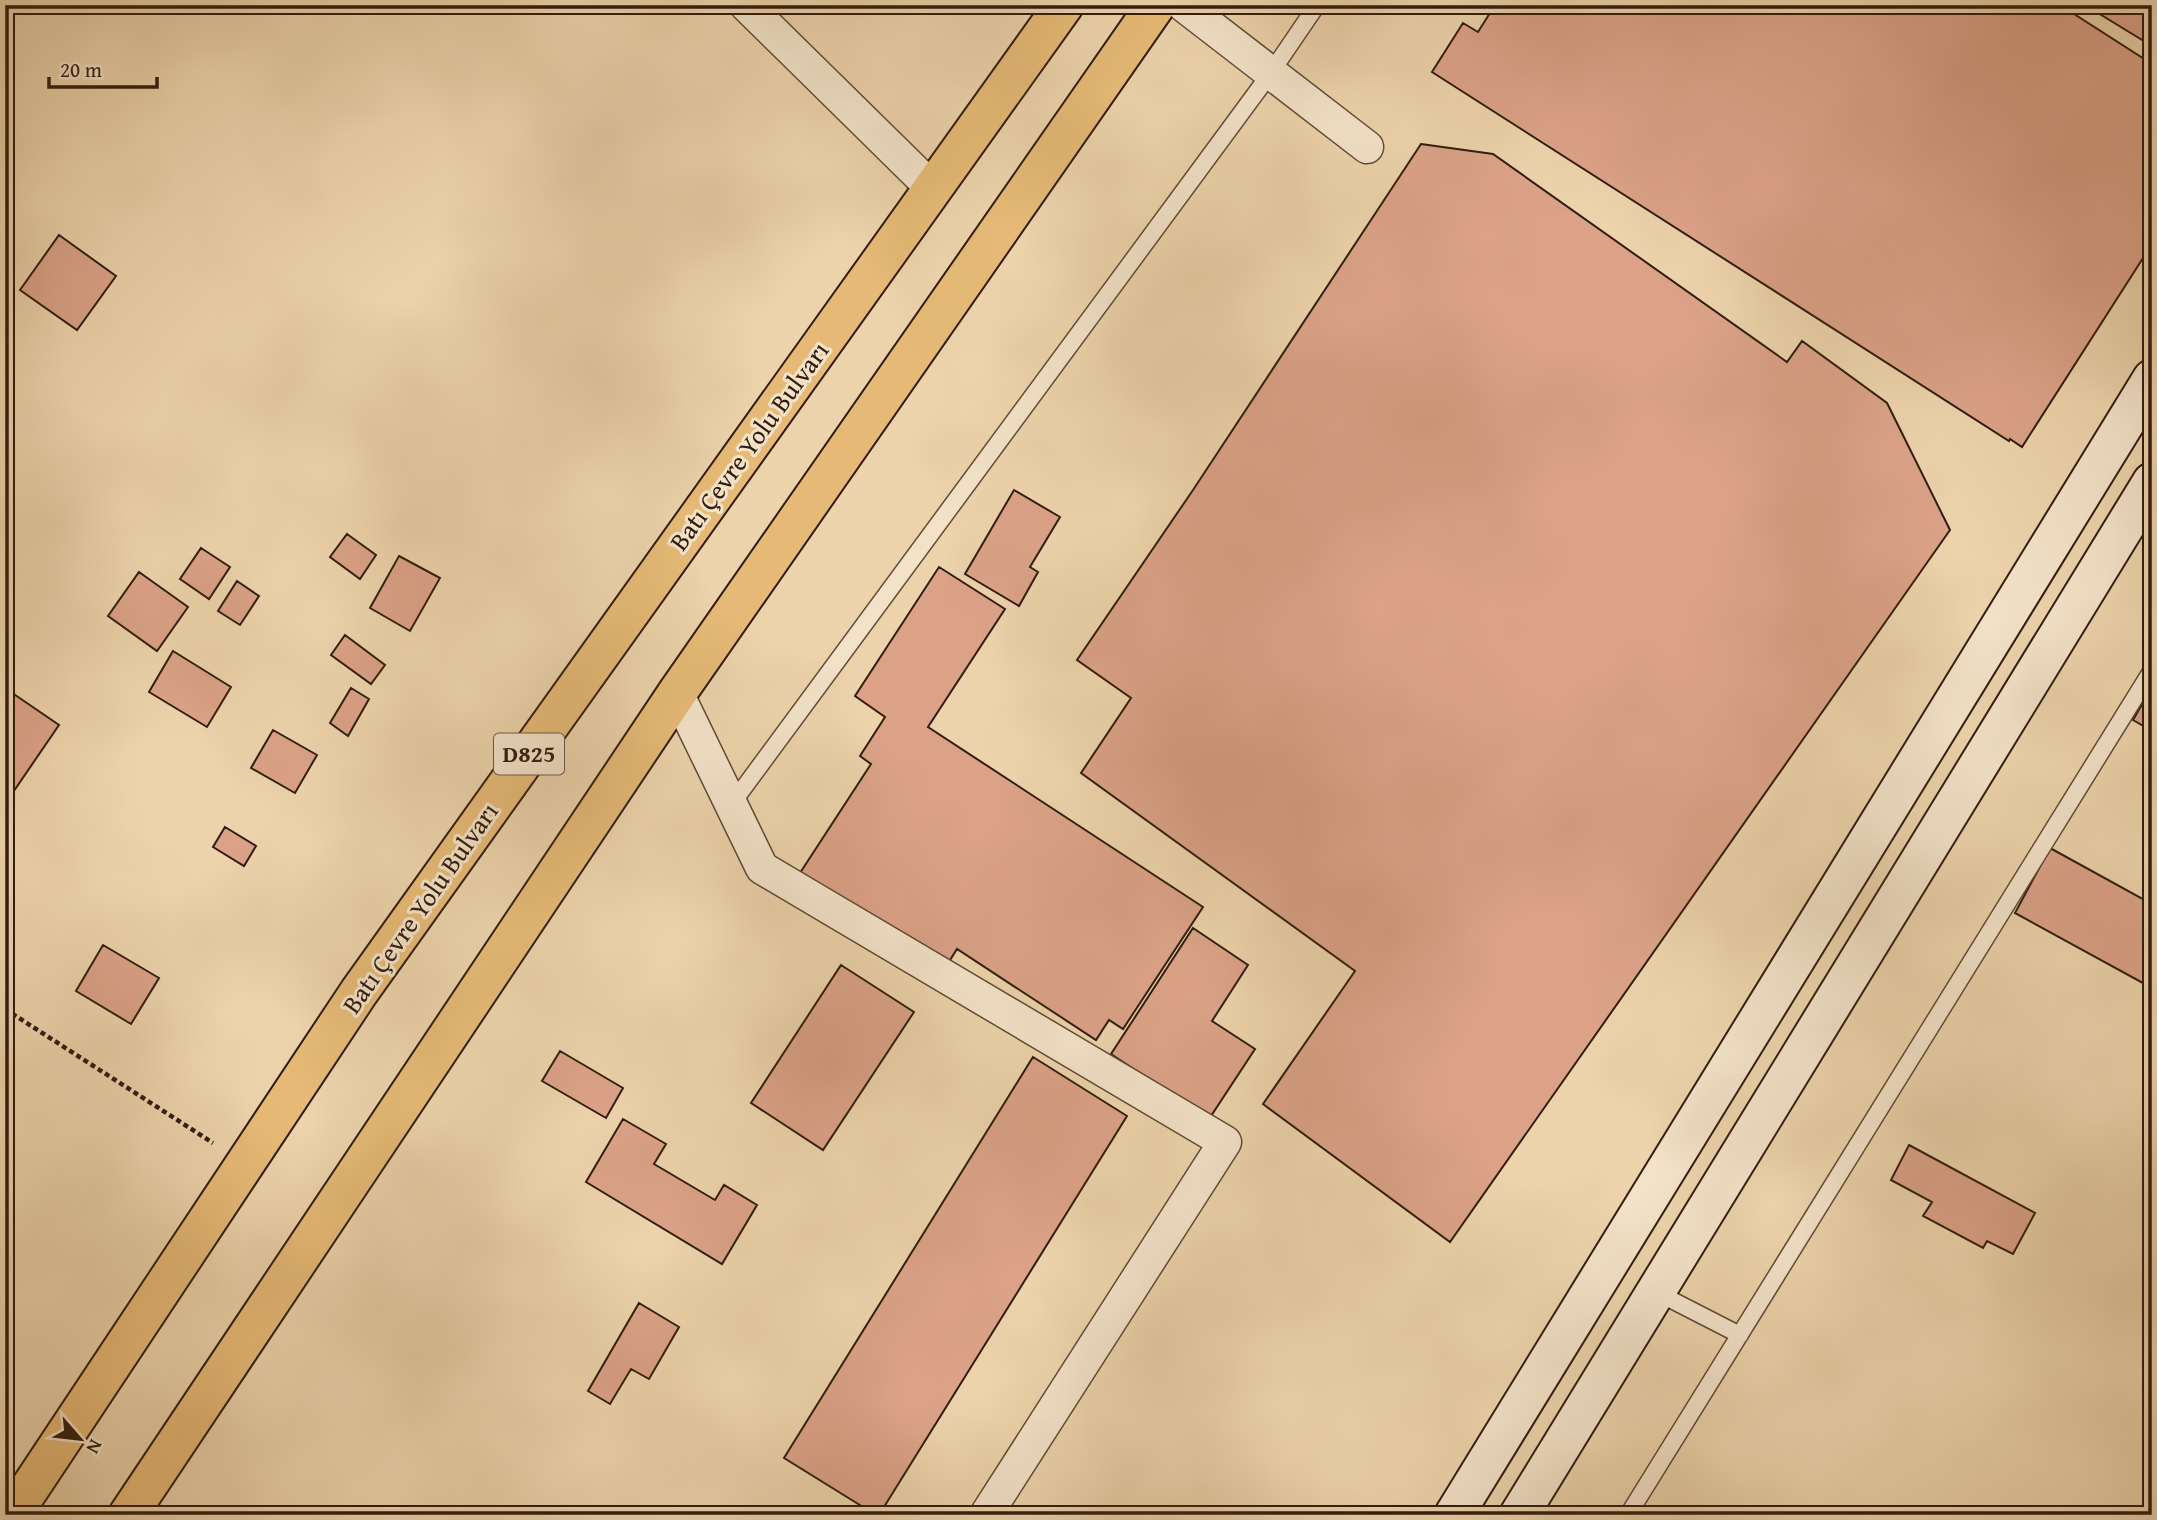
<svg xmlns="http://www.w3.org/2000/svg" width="2157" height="1520" font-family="'Gentium Book Plus',serif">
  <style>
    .building { fill: #dba288; stroke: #311d0e; stroke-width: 2 }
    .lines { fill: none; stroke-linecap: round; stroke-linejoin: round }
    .lane-casing { stroke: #604a35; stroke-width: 19 }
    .street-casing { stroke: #604a35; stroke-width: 35 }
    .secondary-casing { stroke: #311d0e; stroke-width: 42 }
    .highway-casing { stroke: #311d0e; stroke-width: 42 }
    .path { stroke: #311d0e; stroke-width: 4.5; stroke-dasharray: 5 3.5; stroke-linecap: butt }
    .lane { stroke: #f3e2c8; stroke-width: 16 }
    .street { stroke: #f3e2c8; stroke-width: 32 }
    .secondary { stroke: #f3e2c8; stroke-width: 38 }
    .highway { stroke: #e6ba76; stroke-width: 38 }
    .labels { text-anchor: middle; stroke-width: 6; stroke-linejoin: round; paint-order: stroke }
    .shield { fill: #f3e2c8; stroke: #6b5846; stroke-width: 2 }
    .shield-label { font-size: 24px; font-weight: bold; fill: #311d0e }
    .street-label { font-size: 26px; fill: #311d0e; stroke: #f3e2c8 }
  </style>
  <rect width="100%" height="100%" fill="#ecd3ab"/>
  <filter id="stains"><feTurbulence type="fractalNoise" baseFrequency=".00286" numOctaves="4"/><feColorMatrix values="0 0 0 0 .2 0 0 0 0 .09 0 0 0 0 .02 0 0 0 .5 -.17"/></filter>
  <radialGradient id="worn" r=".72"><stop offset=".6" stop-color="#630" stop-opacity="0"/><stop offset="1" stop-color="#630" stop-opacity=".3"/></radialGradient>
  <path class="building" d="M1495,5H2060L2152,64V244L2022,447L2010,439L2009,441L1432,72L1463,23L1478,32Z
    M2085,5H2152V46Z
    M1421,144L1493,154L1787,362L1802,341L1887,403L1950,530L1450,1242L1263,1104L1355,971L1081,773L1131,698L1077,660L1193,490Z
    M59,235L116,276L77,330L20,290Z
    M1014,490L1060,517L1030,567L1038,572L1019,606L965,574Z
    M347,534L376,555L360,579L330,557Z
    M201,548L230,567L209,599L180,579Z
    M399,556L440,578L410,631L370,608Z
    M939,567L1005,609L928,727L1203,907L1123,1029L1109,1020L1096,1040L957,949L945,968L800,873L871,764L860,756L885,717L855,696Z
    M139,572L188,607L157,651L108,616Z
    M237,581L259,596L240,625L218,611Z
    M345,635L385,665L371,684L331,655Z
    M173,651L231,687L207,727L149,692Z
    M2152,687V731L2133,720Z
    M5,688L59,725L5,804Z
    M351,688L369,699L348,736L330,723Z
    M273,730L317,755L295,793L251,768Z
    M225,827L256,846L244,866L213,847Z
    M2050,848L2152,904V988L2015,913Z
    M1193,928L1248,965L1212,1021L1255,1049L1209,1119L1111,1054Z
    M103,945L159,978L131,1024L76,991Z
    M841,965L914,1012L823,1150L751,1103Z
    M560,1051L623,1088L606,1118L542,1081Z
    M1033,1057L1127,1116L879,1515H876L784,1458Z
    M623,1119L666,1144L654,1164L715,1200L724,1185L757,1205L722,1264L586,1182Z
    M1909,1145L2035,1213L2013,1254L1987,1241L1983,1248L1923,1216L1932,1202L1891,1180Z
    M639,1303L679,1327L649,1379L631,1369L610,1404L588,1391Z"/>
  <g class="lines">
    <defs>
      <path id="lane" d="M731,805L1270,74L1317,5
        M1656,1292L1740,1335
        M1628,1515L2152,670"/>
      <path id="street" d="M746,5L933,189
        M1183,5L1367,147
        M677,693L762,868L1225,1142L986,1515"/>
      <path id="secondary" d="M1454,1515L2152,379
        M1519,1515L2152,482"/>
      <path id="highway" d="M12,1515L359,992L1064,5
        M128,1515L677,693L1156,5"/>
    </defs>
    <use href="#lane" class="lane-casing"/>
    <use href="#street" class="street-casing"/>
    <use href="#secondary" class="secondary-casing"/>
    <use href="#highway" class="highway-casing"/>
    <path class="path" d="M5,1009L213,1143"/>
    <use href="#lane" class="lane"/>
    <use href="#street" class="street"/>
    <use href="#secondary" class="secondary"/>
    <use href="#highway" class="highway"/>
  </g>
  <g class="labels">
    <rect class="shield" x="494" y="733.5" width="70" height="41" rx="5"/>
    <g class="shield-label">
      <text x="529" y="762">D825</text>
    </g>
    <g class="street-label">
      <text transform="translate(749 446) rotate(-54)" y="9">Batı Çevre Yolu Bulvarı</text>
      <text transform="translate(420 908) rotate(-55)" y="9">Batı Çevre Yolu Bulvarı</text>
    </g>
  </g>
  <rect width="2157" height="1520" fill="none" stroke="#ecd3ab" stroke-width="28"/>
  <rect x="7" y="7" width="2143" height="1506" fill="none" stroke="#311d0e" stroke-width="3.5"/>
  <rect x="14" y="14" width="2129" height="1492" fill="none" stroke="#311d0e" stroke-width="2"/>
  <g transform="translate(80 1439) rotate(118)" stroke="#f3e2c8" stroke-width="5" paint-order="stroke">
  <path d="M0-5L12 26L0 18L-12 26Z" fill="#311d0e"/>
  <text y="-10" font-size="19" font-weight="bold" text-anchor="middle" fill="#311d0e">N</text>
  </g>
  <path d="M49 77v10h108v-10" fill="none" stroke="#311d0e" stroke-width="3.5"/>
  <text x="60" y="77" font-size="21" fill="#311d0e" stroke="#f3e2c8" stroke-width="5" paint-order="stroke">20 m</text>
  <rect width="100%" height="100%" filter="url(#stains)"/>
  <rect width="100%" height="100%" fill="url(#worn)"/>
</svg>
